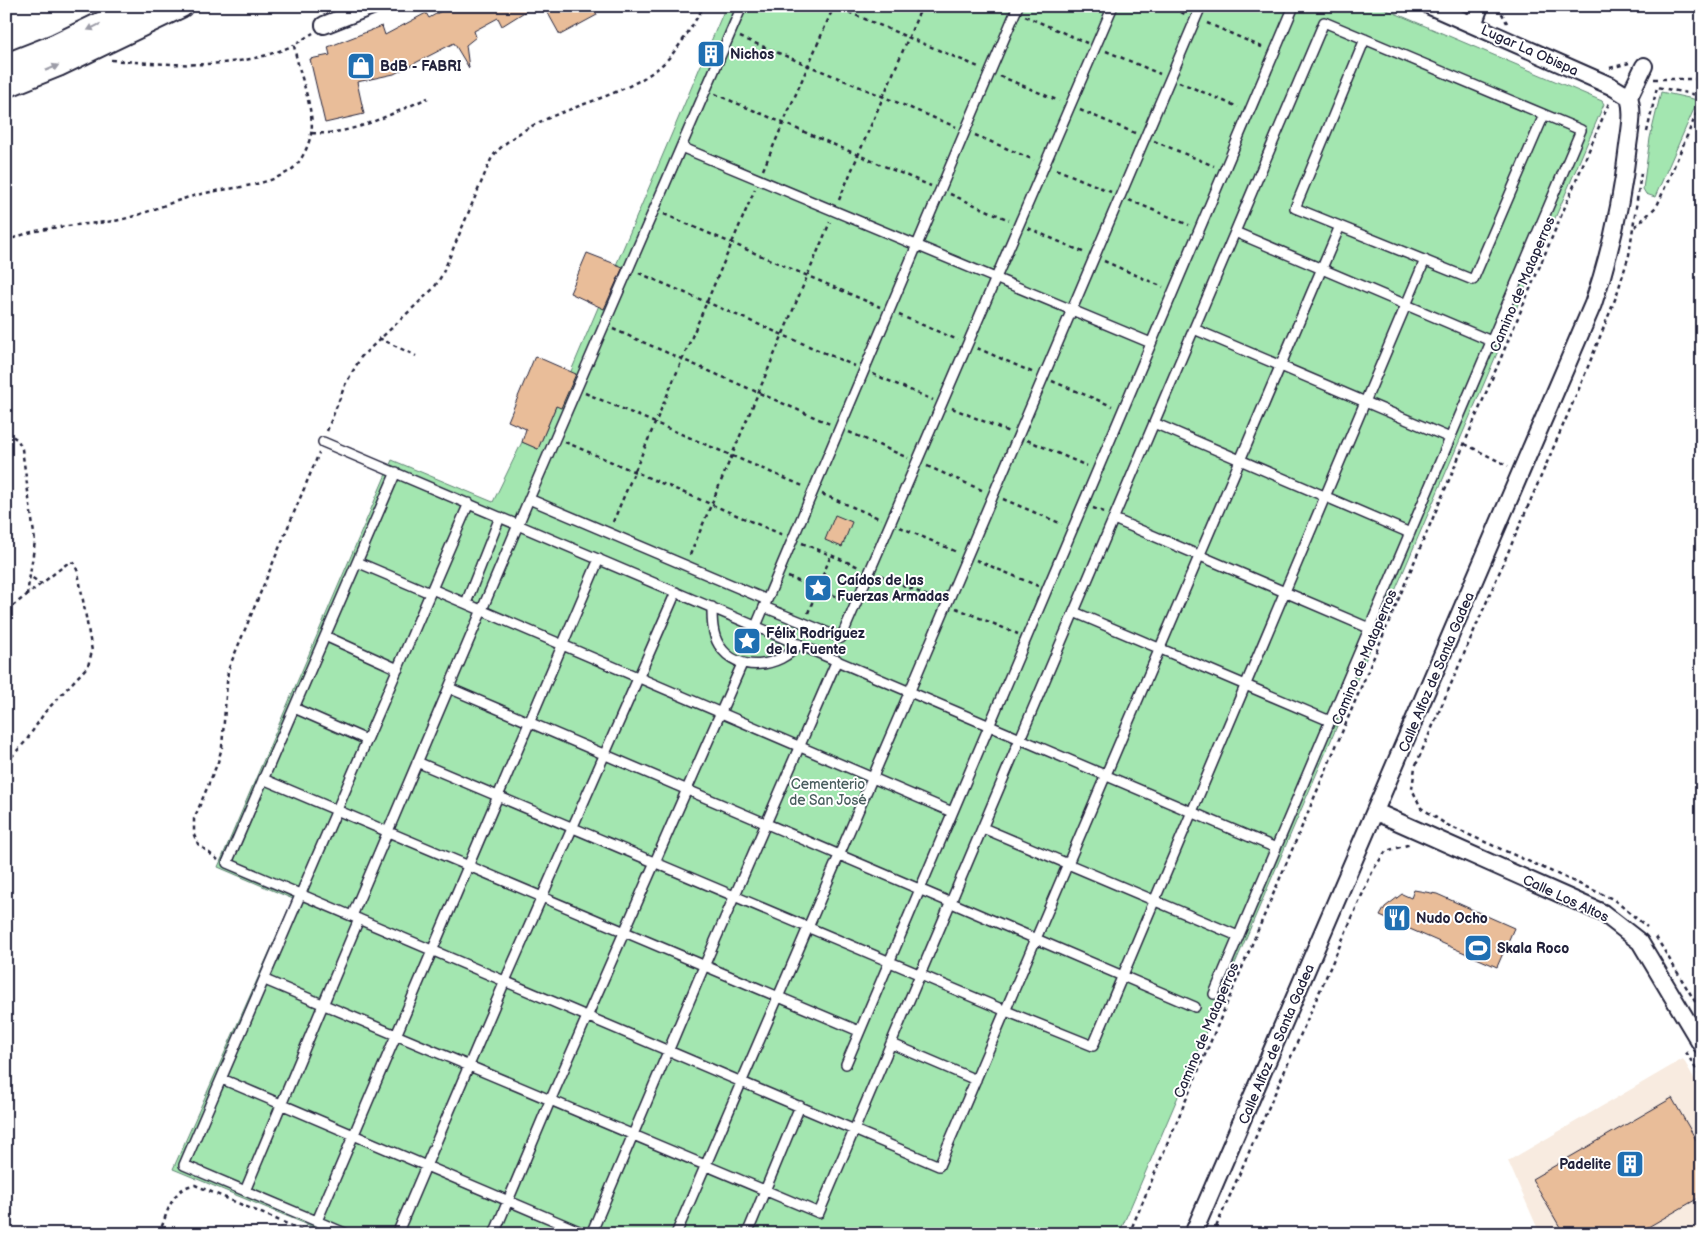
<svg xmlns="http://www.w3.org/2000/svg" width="1708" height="1240" font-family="'Balsamiq Sans',sans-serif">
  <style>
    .built { fill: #f8ebe0 }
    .green { fill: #a3e6b0; stroke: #628476 }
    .building { fill: #e9bd99; stroke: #22223b }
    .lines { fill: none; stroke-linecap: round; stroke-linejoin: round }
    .service-casing { stroke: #22223b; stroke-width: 12 }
    .minor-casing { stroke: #22223b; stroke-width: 20 }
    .secondary-casing { stroke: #22223b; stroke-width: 26 }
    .path { stroke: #22223b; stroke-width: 2.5; stroke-dasharray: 4 4; stroke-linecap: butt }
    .service { stroke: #fff; stroke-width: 9 }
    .minor { stroke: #fff; stroke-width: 16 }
    .secondary { stroke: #fff; stroke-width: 22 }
    .oneway { fill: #9c9ca7 }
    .labels { text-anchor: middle; stroke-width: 4; stroke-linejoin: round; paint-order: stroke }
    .street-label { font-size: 14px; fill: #22223b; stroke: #fff }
    .poi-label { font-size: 14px; font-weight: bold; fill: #22223b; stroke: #fff; text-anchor: start }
    .park-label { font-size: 14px; fill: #495d5e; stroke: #fff }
  </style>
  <rect width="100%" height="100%" fill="#fff"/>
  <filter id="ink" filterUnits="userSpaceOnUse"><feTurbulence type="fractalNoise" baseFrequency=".02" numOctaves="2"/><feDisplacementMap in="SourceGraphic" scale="10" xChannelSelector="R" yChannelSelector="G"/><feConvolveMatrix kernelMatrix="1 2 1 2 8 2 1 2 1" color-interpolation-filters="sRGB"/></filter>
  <g filter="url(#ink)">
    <path class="built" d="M1683,1059L1702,1092V1234H1540L1508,1161Z"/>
    <path class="green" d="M726,6H1378L1602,101L1604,104L1119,1234H330L173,1169L293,899L218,867L392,460L493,502L522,442L538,449Z
      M1661,92L1698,100L1655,197L1646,194L1643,189L1650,138Z"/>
    <path class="building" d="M450,6H534L502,26L498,18L474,31L476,37L466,45L469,68L454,43L394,74L357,82L364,114L325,123L310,59L330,55L328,47L382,26L385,35L426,13L429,18Z
      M544,6H593L597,15L560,35Z
      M587,253L623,267L604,309L570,293Z
      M535,356L576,374L561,408L556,406L538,449L522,442L526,429L508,421Z
      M835,515L852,522L842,547L825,540Z
      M1414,890L1437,894L1514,928L1497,967L1380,916L1385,907L1402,894L1411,898Z
      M1672,1098L1702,1150V1196L1636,1234H1564L1532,1179Z"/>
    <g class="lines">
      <defs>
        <path id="service" d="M1365,39L1295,208L1473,280L1544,115
          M681,147L1151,343
          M1235,232L1491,341
          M1194,329L1450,438
          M1154,423L1410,533
          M323,442L1276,848
          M396,472L227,863L939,1166L1340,226
          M529,499L767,600
          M1114,519L1369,628
          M357,562L430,593
          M432,589L952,812
          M466,603L500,517
          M712,607C712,619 712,634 719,645C737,674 780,668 799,644
          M764,607L841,638L1113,6
          M1074,612L1330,721
          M756,626L1018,6
          M325,636L398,669
          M449,688L1195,1007
          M294,708L367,740
          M417,762L1006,1011L1093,1046L1425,260
          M263,779L859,1031
          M983,828L1238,936
          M352,916L529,499L742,6
          M265,980L819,1213L1324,22L1581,130L1214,994
          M892,1044L976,1080
          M846,1064L1294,6
          M222,1079L586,1234
          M245,1191L359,919
          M317,1221L599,559
          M347,1234L184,1165L469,503
          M397,1234L505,981L676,592
          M494,1234L550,1101L742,664
          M591,1234L705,964L837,660
          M676,1234L909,693L1201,6
          M747,1234L800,1106"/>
        <path id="minor" d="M1430,6L1611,86L1629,97
          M324,25L372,6
          M1473,25L1480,6
          M1629,97L1644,66
          M1376,812L1603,913L1640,942L1702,1046
          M1193,1234L1593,304C1611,252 1622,201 1628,146C1630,130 1634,113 1629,97"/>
        <path id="secondary" d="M6,65L57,45L138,6
          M6,86L58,65L181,6"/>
      </defs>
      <use href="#service" class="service-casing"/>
      <use href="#minor" class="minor-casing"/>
      <use href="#secondary" class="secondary-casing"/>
      <path class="path" d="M834,6L981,68
        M1166,6L1185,14
        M1498,6L1507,23
        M1025,16L1087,43
        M1207,23L1264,48
        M740,37L956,127
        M1106,51L1160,74
        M111,60C173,65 237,71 294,45
        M1610,68L1629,63
        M1000,76L1059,101
        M1654,79H1702
        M1179,82L1238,107
        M715,94L931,186
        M1080,110L1135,133
        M1647,132L1657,87L1702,96
        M312,133C352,136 392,113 428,98
        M975,135L1034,160
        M1154,141L1214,166
        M1056,169L1111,192
        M763,170L834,6
        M1641,173L1629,255L1616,297L1581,384L1415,767L1412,789L1421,808L1426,811L1447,825L1613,899L1647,927
        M950,194L1009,220
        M839,200L922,6
        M1129,200L1189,225
        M664,214L880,307
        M1635,227L1657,206L1702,101
        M1028,228L1085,253
        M6,242C37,225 80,226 114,221C143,216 168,202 197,195C227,187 264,188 291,170C301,163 309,145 311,134C316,112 297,69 294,45L313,33
        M1104,261L1163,287
        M639,273L855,366
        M899,315L958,340
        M613,329L830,424
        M379,338L416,356
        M977,348L1034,373
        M873,374L933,400
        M1052,381L1112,406
        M585,393L803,486
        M952,408L1009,432
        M327,431L345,385L361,357L434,288L442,275L492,157C531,110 603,107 653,72C675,57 690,29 704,6
        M6,432L18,440L22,449L35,541L27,595
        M849,432L908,458
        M1027,440L1087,466
        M565,442L783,535
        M1465,444L1508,466
        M927,466L984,491
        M822,494L881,519
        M1003,499L1062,524
        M1093,508L1104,512
        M613,522L755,189
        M900,527L957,552
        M802,543L859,567
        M690,555L830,222
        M976,560L1038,586
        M880,575L937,600
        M788,577L845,600
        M956,608L1018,634
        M6,611L41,584
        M808,613L831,555
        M6,763L26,741L45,712L88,666L92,651L78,572L74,563L69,562L41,584L30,576
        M218,860L198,844L194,835V819L218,762L222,747L228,670L319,453
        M1656,937L1702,1013
        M1686,1052L1702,1079
        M159,1234C167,1215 171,1187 195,1185L311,1234
        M1129,1234L1609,103
        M1213,1234L1373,870L1386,851L1411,844"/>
      <use href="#service" class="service"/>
      <use href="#minor" class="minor"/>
      <use href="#secondary" class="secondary"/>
    </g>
    <defs><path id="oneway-solid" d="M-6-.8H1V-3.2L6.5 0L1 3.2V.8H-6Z" transform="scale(1.25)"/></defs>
    <g class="oneway">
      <use href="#oneway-solid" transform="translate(94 27) rotate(154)"/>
      <use href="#oneway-solid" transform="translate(52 68) rotate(-23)"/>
    </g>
  </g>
  <defs>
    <symbol id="building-square" viewBox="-11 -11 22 22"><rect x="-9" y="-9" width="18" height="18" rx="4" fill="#1f6fb2" stroke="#fff"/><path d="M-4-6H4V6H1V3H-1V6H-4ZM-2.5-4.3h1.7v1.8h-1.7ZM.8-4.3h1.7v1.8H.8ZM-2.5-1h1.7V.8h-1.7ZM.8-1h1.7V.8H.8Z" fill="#fff"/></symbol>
    <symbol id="shop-square" viewBox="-11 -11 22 22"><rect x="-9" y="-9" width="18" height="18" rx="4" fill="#1f6fb2" stroke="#fff"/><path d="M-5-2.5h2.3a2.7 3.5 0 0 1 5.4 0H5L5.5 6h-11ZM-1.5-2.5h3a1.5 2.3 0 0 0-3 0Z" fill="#fff"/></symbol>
    <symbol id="sight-square" viewBox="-11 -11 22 22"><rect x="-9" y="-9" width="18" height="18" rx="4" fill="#1f6fb2" stroke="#fff"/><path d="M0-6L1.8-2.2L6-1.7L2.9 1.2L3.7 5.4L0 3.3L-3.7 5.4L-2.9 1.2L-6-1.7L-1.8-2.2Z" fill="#fff"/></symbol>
    <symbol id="restaurant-square" viewBox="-11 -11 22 22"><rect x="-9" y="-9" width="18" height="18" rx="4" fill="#1f6fb2" stroke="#fff"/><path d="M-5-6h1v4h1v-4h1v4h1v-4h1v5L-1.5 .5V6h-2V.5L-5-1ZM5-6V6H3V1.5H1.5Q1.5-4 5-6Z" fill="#fff"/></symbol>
    <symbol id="stadium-square" viewBox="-11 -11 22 22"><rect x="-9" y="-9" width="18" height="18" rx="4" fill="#1f6fb2" stroke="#fff"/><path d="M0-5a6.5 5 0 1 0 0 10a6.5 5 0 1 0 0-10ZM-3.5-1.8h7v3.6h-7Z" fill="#fff"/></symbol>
  </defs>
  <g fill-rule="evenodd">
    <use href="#building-square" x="695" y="38" width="32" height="32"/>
    <use href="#shop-square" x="345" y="50" width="32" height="32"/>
    <use href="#sight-square" x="802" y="572" width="32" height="32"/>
    <use href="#sight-square" x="731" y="625" width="32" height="32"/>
    <use href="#restaurant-square" x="1381" y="902" width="32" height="32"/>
    <use href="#stadium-square" x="1462" y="932" width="32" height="32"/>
    <use href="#building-square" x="1614" y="1148" width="32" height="32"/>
  </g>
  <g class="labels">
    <g class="street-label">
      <text transform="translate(1530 50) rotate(24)" y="5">Lugar La Obispa</text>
      <text transform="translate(1522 284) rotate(-67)" y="5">Camino de Mataperros</text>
      <text transform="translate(1364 657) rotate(-67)" y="5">Camino de Mataperros</text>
      <text transform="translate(1436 672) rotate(-67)" y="5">Calle Alfoz de Santa Gadea</text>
      <text transform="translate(1566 898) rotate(25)" y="5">Calle Los Altos</text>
      <text transform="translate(1206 1030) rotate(-67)" y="5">Camino de Mataperros</text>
      <text transform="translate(1276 1044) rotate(-67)" y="5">Calle Alfoz de Santa Gadea</text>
    </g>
    <g class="poi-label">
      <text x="730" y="59">Nichos</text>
      <text x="380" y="71">BdB - FABRI</text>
      <text x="837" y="585">Caídos de las<tspan x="837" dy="16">Fuerzas Armadas</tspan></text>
      <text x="766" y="638">Félix Rodríguez<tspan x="766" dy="16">de la Fuente</tspan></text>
      <text x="1416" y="923">Nudo Ocho</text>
      <text x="1497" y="953">Skala Roco</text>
      <text x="1611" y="1169" text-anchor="end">Padelite</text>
    </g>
    <g class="park-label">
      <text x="828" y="789">Cementerio<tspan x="828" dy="16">de San José</tspan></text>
    </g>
  </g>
  <rect width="1708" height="1240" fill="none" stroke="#fff" stroke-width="25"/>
  <rect x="12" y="12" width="1683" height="1215" fill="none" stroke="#22223b" stroke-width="2" filter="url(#ink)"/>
</svg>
